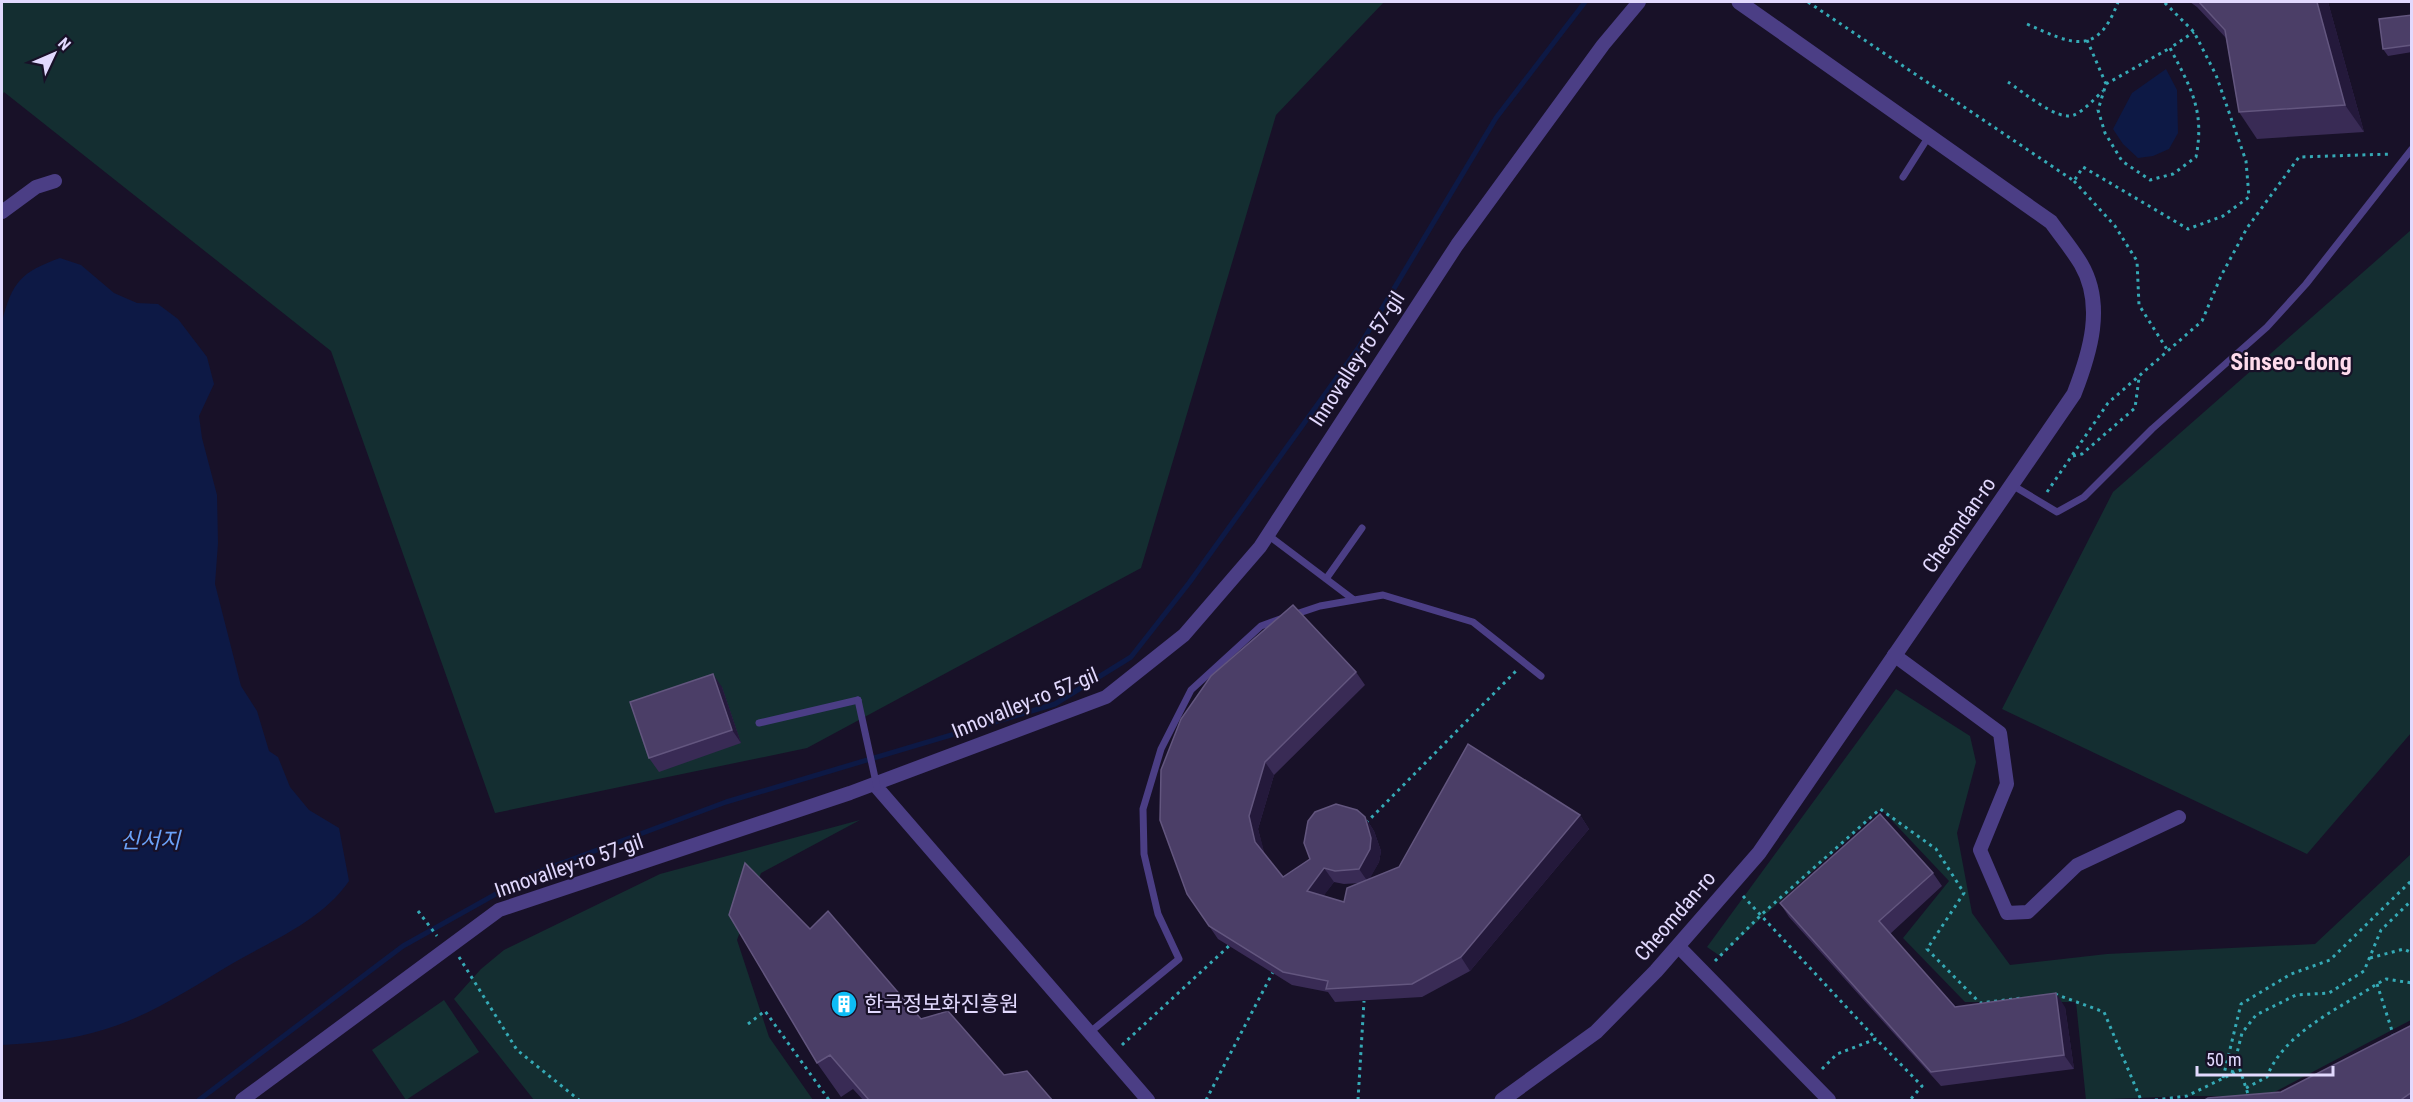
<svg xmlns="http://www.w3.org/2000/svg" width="2413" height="1102" font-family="'Roboto Condensed','Noto Sans KR',sans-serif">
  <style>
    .green { fill: #142e31 }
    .water { fill: #0d1945 }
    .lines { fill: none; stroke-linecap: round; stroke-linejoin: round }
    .stream { stroke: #0d1945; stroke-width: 5 }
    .path { stroke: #35aab6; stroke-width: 3; stroke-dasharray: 3 4.5; stroke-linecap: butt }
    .service { stroke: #4b3e85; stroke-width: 7 }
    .minor { stroke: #4b3e85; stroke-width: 14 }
    .tertiary { stroke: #4b3e85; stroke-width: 15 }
    .service-bridge { stroke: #4b3e85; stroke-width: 7 }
    .wall { fill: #392b55; fill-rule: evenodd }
    .shaded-wall { fill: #24193b }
    .building { fill: #4b3e67; stroke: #63567f; stroke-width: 1.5 }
    .labels { text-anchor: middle; stroke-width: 4.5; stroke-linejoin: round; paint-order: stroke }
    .street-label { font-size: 21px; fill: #e2d9fe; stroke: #181128 }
    .poi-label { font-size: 21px; fill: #e2d9fe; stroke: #181128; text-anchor: start }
    .water-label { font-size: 22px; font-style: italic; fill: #6ba2f9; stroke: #181128 }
    .quarter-label { font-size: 24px; font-weight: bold; fill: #fedbec; stroke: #181128 }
  </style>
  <rect width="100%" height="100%" fill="#181128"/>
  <path class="green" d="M2,2H1384L1276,115L1141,568L807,748L495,813L331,351L4,92L2,96Z
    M2411,230V733L2307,854L2002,709L2113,492Z
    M1896,689L1970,736L1976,762L1957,833L1972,913L2010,965L2107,954L2315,944L2411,854V1020L2267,1096H2187L2086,1100L2076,1002H1965L1903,938L1949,881L1881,809L1720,956L1707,947Z
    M860,820L761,873L737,940L769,1037L813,1100H534L454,999L481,969L504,950L660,874Z
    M444,1000L479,1052L406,1100L372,1050Z"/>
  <path class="water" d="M2166,69L2177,90L2178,133L2169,149L2153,156L2138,158L2123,144L2113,129L2132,93Z
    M60,258L81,265L114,293L137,303L158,304L178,319L207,357L214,384L199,416L202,438L217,495L218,543L215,584L241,686L257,711L269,751L278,757L290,787L309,810L339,828L349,881C322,920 275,939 235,962C189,989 145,1020 92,1033C62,1041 32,1043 2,1045V322C12,282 21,272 60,258Z"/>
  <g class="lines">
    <path class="stream" d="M199,1100L403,946L530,875L726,802L1055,704L1131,657L1189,583L1359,347L1496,118L1585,2"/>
    <path class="path" d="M1808,2L2074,181L2083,167L2188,229L2223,216L2249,197L2246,161L2216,75L2194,32L2164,2
      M2027,24C2070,43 2097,59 2118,2
      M2087,40L2106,84L2098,110L2105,133L2122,161L2150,180L2173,174L2196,157C2205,111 2191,88 2170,48L2194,32
      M2008,82C2022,91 2058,122 2074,115C2084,111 2095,98 2103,91
      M2106,84L2170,48
      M2074,181L2115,226L2137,261L2139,305L2168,351
      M2073,456L2082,454L2135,408L2139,378
      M2047,492L2108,403L2202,321L2221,276L2247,228L2299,157L2392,154
      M1366,823L1517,670
      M1743,896L1876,1039
      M418,911L437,936
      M459,957L517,1050L579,1100
      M2370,958L2404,949L2412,953
      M1715,961L1761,915L1880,809L1936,849L1964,893L1927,949L1980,1003L2022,998
      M2377,984L2394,1037
      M2055,994L2104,1012L2141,1100
      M748,1024L765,1011L829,1100
      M1122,1045L1230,945L1232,947
      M1822,1069L1837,1054L1876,1039L1922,1086L1910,1100
      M2232,1073L2242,1033L2256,1015L2296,995L2329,993L2364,971L2381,930L2412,900
      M2223,1078L2241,1004L2291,974L2330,960L2412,880
      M2246,1088L2267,1077C2283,1033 2340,1008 2377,984L2386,979L2412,983
      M1206,1100L1273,972
      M1358,1100L1364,1001
      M2155,1100L2187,1096L2240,1070L2250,1100"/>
    <path class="service" d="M1903,177L1929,136
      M2012,485L2057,512L2084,497L2152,429L2267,327L2306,284L2412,149
      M1268,535L1354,600
      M1326,579L1362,528
      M1293,615L1320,606L1383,595L1473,622L1541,676
      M759,723L858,700
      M1089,1033L1179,959L1158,914L1144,854L1143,809L1161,749L1191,690L1261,626L1283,618"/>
    <path class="minor" d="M2,212L36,187L55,181
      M1894,655L2000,733L2007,784L1980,850L2007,913L2028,912L2077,865L2179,817
      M874,784L1148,1100
      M1678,946L1829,1100
      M242,1100L499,910L850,793L1106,697L1184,635L1260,547L1457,245L1603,45L1639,2"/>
    <path class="tertiary" d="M1502,1100L1596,1032L1656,971L1759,853L2074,394C2090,353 2105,305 2081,264C2072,249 2061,236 2051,222L1739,2"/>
    <path class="service-bridge" d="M858,700L877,787"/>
  </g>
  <path class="wall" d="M2190,2H2328L2364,132L2257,139L2239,112L2226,38L2197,7Z
    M2412,15V52L2388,56L2383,49Z
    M1356,672L1365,685L1274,775L1258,829L1264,853L1283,877L1310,859L1365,817L1374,831L1381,851L1379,862L1369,879L1580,815L1589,829L1470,971L1422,997L1335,1002L1328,992L1292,985L1218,939L1187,894L1211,676ZM1334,882L1344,884L1360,883L1344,902L1323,896Z
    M722,687L741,743L659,772L649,758Z
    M1933,873L1942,886L1890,934L1955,1007H2065L2074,1069L1941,1086L1789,917L1780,903Z
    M810,929L921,1019L1004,1075L1053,1101H864L853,1089L841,1097L817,1063Z
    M2412,1025V1101H2203L2281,1092Z"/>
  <path class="shaded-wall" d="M2317,2H2328L2364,132L2345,105Z
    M713,674L722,687L741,743L732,730Z
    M1265,762L1274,775L1258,829L1265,855L1255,842L1249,816Z
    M1580,815L1589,829L1470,971L1461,957Z
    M1365,817L1374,831L1381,851L1379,862L1368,882L1359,869Z
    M1324,868L1334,882L1317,905L1307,891Z
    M2056,993L2065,1007L2074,1069L2064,1055Z"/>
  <path class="building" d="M2199,2H2317L2345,105L2239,112L2225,30Z
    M2412,15V45L2383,49L2379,19Z
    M1293,605L1356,672L1265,762L1249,816L1255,842L1283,877L1310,859L1304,843L1308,821L1315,812L1336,804L1357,810L1365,817L1371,838L1370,849L1359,869L1335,871L1324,868L1307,891L1344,902L1347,888L1399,867L1468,744L1580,815L1461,957L1412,984L1326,989L1328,981L1283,972L1209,926L1187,894L1160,820L1161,770L1181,719L1211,676Z
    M713,674L732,730L649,758L630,702Z
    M1880,814L1933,873L1879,921L1955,1007L2056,993L2064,1055L1931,1072L1780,903Z
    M745,863L810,929L828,911L921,1019L948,1011L1004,1075L1027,1071L1053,1101H869V1100L830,1055L817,1063L729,915Z
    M2412,1025V1092L2399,1101H2203L2208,1098L2281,1092Z"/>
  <defs>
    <symbol id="building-disc" viewBox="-11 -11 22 22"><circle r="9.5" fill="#0dbcf6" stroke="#181128"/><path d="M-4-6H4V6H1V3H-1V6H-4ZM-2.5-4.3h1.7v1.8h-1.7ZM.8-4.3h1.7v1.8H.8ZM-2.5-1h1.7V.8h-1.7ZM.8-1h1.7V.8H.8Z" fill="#fff"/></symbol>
  </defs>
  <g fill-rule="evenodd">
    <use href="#building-disc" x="829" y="989" width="30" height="30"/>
  </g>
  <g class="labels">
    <g class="street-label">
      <text transform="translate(1357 359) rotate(-57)" y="7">Innovalley-ro 57-gil</text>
      <text transform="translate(1959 525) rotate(-55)" y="7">Cheomdan-ro</text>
      <text transform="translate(1025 703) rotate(-22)" y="7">Innovalley-ro 57-gil</text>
      <text transform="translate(569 866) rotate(-19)" y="7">Innovalley-ro 57-gil</text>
      <text transform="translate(1675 916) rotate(-49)" y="7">Cheomdan-ro</text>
    </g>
    <g class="poi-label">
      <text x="864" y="1011">한국정보화진흥원</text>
    </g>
    <g class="water-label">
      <text x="150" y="848">신서지</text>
    </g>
    <g class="quarter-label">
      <text x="2291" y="370">Sinseo-dong</text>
    </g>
  </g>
  <rect width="2413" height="1102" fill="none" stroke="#e2d9fe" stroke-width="6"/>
  <g transform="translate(54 54) rotate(46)" stroke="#181128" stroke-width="4.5" paint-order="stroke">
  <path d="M0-4.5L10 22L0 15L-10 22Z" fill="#e2d9fe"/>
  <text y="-9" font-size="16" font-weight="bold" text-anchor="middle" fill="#e2d9fe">N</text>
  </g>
  <path d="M2197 1066v9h136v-9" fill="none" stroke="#e2d9fe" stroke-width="3"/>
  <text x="2206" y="1066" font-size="18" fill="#e2d9fe" stroke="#181128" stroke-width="4.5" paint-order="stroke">50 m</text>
</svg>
